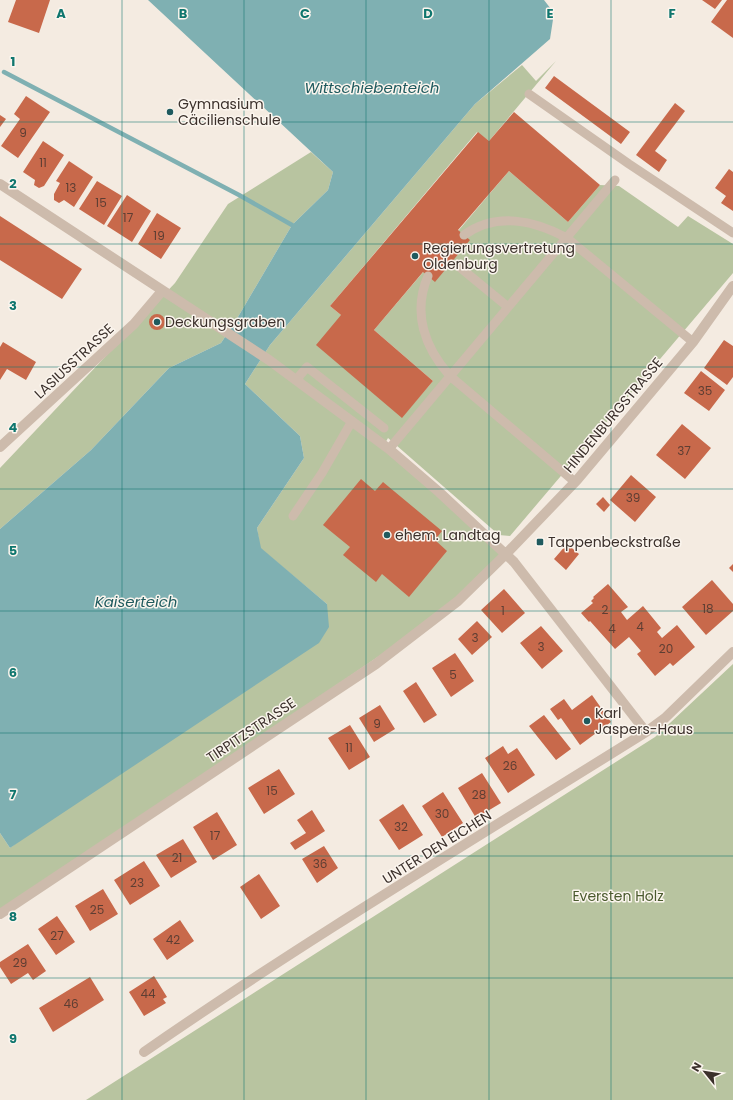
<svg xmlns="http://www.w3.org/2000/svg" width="733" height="1100" font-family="Poppins,sans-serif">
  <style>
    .green { fill: #b8c4a0 }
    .water { fill: #7fb0b2 }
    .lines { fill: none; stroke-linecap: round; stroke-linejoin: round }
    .stream { stroke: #7fb0b2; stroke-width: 4.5 }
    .building { fill: #c8694b }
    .lane { stroke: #cdbbac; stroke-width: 9 }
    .street { stroke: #cdbbac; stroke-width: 10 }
    .grid { fill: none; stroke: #0f766e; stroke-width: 1; stroke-opacity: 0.55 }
    .poi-dot { fill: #1f5a5e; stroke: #fbf5ee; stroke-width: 1.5 }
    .labels { text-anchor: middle; stroke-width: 3; stroke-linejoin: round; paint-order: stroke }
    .number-label { font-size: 12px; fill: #5e3e33 }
    .poi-label { font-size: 14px; fill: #3b302b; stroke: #fbf5ee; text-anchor: start }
    .street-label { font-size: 14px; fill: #3b302b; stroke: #fbf5ee }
    .park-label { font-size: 14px; fill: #4a5a2e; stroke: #fbf5ee }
    .water-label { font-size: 15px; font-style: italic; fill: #1f5a5e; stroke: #fbf5ee }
    .grid-label { font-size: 13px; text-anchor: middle; font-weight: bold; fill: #0f766e; stroke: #fbf5ee; stroke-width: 3; stroke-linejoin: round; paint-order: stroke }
  </style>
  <rect width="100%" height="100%" fill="#f4ebe1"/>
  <path class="green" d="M556,61L489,141L477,132L330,306L341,315L402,417L433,381L374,330L509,171L568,222L600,185L619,186L678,227L688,216L733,244V273L510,536L499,535L388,438L384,445L506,554L435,618L0,914V833L10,848L327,604L260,548L257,528L304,458L300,436L245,384L270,345L475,104L522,65L536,81Z
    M311,152L333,172L328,190L292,225L235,322L221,343L169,368L91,450L0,529V468L175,283L228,204Z
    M733,664V1100H86L655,737Z"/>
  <path class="water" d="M148,0H544L554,13L550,39L475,104L270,345L245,384L300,436L304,458L257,528L261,548L327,604L329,627L319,643L10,848L0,833V529L91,450L169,368L221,343L235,322L292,225L328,190L333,172Z"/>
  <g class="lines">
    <path class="stream" d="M4,72L239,195L292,225"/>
  </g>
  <path class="building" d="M16,0H50L39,33L8,22Z
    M702,0H722L715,9Z
    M727,0H733V38L711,22Z
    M554,76L630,132L621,144L545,88Z
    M26,96L50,112L18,158L1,146L20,119L14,114Z
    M675,103L685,111L655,151L667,160L659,172L636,155Z
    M514,112L600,185L568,222L509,171L458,230L470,240L435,282L423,272L374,330L433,381L402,418L316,345L341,315L330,306L478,132L489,141Z
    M0,115L6,119L0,127Z
    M43,141L64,155L44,186L39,188L34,185L35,180L23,172Z
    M69,161L93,177L74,207L64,200L59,203L54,200V194L60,183L56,181Z
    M729,169L733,172V211L721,203L726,196L715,188Z
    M97,181L122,196L104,225L79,209Z
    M127,195L151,211L132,242L107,226Z
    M157,213L181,228L161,259L138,244Z
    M0,216L82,269L62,299L0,260Z
    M149 322a8 8 0 1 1 16 0a8 8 0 1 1-16 0Z
    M724,340L733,346V377L727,385L704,368Z
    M3,342L36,362L26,380L7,369L0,380V347Z
    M701,371L725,390L709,411L684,393Z
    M682,424L711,448L685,479L656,455Z
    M631,475L656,497L635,522L610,500Z
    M361,479L375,491L383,482L442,531L435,540L447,551L409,597L382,574L376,582L343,555L350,547L323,525Z
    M603,497L610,505L604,512L596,504Z
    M567,544L579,554L566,570L554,559Z
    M733,564V572L729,568Z
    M712,580L733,604V611L706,635L682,607Z
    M608,584L628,607L621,612L627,620L643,606L661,628L657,632L662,638L677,625L695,647L673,666L670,663L655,676L637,654L641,651L629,637L615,649L590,621L589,622L581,613L593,603L591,601L594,598L593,597Z
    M504,589L525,613L502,633L481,610Z
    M477,621L492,637L472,655L458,639Z
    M541,626L563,651L542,669L520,643Z
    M455,653L474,681L451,697L432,668Z
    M416,682L437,715L424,723L403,691Z
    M592,695L611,722L580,745L561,718L558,720L550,709L564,699L572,710Z
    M380,705L395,729L374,742L359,718Z
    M544,715L571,749L556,760L529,726Z
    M350,725L370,757L349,770L328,738Z
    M503,746L508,754L517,748L535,775L508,793L485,758Z
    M279,769L295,794L264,814L248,788Z
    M482,773L501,803L476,818L458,788Z
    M443,792L463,823L442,837L422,806Z
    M403,804L423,835L399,850L379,820Z
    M312,810L325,831L295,850L290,843L306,833L297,820Z
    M217,812L237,845L213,860L193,827Z
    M183,839L197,862L171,878L156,855Z
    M324,846L338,868L317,883L302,859Z
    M144,861L160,886L130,905L114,880Z
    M259,874L280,906L261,919L240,887Z
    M103,889L118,914L90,931L75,906Z
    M57,916L75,942L56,955L38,929Z
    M180,920L194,941L167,960L153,939Z
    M28,944L46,971L33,980L28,973L11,984L0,967V962Z
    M154,976L167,997L163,999L166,1003L144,1016L129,992Z
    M90,977L104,1000L53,1032L39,1008Z"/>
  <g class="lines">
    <path class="lane" d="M529,94L629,164L733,233
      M464,235C496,212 534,220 567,238L693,342
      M457,265L508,307
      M428,276C412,313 425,348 450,376L575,482
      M296,380L307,367L384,428
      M389,449L615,180
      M293,516L322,473L352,421"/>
    <path class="street" d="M0,184L269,360L389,449L439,492L514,562L646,732
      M0,447L134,324L162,291
      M0,914L376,664L458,601L506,554L577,480L693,342L733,286
      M144,1052C307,939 478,837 646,732L665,718L733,652"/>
  </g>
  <path class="grid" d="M122,0V1100M244,0V1100M366,0V1100M489,0V1100M611,0V1100M0,122H733M0,244H733M0,367H733M0,489H733M0,611H733M0,733H733M0,856H733M0,978H733"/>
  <g class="poi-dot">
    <circle cx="170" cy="112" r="4"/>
    <circle cx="415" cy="256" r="4"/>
    <circle cx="157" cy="322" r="4"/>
    <circle cx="387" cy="535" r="4"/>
    <rect x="536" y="538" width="8" height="8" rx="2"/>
    <circle cx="587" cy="721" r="4"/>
  </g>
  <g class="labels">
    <g class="number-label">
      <text x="23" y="137">9</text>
      <text x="43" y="167">11</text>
      <text x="71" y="192">13</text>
      <text x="101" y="207">15</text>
      <text x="128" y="222">17</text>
      <text x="159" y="240">19</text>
      <text x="705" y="395">35</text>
      <text x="684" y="455">37</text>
      <text x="633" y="502">39</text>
      <text x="708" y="613">18</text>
      <text x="605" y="614">2</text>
      <text x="503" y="615">1</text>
      <text x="640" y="631">4</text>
      <text x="612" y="633">4</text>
      <text x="475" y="642">3</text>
      <text x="541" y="651">3</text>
      <text x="666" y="653">20</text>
      <text x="453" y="679">5</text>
      <text x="377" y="728">9</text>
      <text x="349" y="752">11</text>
      <text x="510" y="770">26</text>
      <text x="272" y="795">15</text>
      <text x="479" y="799">28</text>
      <text x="442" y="818">30</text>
      <text x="401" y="831">32</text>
      <text x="215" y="840">17</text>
      <text x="177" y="862">21</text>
      <text x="320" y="868">36</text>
      <text x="137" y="887">23</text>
      <text x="97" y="914">25</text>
      <text x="57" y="940">27</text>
      <text x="173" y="944">42</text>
      <text x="20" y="967">29</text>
      <text x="148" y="998">44</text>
      <text x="71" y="1008">46</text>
    </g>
    <g class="poi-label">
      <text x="178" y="109">Gymnasium<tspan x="178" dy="16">Cäcilienschule</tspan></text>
      <text x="423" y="253">Regierungsvertretung<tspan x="423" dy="16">Oldenburg</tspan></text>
      <text x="165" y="327">Deckungsgraben</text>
      <text x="395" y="540">ehem. Landtag</text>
      <text x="548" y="547">Tappenbeckstraße</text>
      <text x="595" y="718">Karl<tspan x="595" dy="16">Jaspers-Haus</tspan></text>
    </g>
    <g class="street-label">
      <text transform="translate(74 361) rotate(-43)" y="5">LASIUSSTRASSE</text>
      <text transform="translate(613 415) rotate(-50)" y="5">HINDENBURGSTRASSE</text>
      <text transform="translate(251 730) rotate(-34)" y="5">TIRPITZSTRASSE</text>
      <text transform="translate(437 847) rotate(-32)" y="5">UNTER DEN EICHEN</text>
    </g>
    <g class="park-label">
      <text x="618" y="901">Eversten Holz</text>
    </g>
    <g class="water-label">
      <text x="372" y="93">Wittschiebenteich</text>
      <text x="136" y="607">Kaiserteich</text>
    </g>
  </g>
  <g class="grid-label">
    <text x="61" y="18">A</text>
    <text x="183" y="18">B</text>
    <text x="305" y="18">C</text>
    <text x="428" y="18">D</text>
    <text x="550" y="18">E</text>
    <text x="672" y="18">F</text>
    <text x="13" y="66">1</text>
    <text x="13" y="188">2</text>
    <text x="13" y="310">3</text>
    <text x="13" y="432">4</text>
    <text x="13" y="555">5</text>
    <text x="13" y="677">6</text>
    <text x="13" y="799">7</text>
    <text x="13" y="921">8</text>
    <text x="13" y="1043">9</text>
  </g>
  <g transform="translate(705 1072) rotate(300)" stroke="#fbf5ee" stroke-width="3" paint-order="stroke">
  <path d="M0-3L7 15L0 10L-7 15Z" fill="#3b302b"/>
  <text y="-6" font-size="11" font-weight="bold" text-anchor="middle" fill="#3b302b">N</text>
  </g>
</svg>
